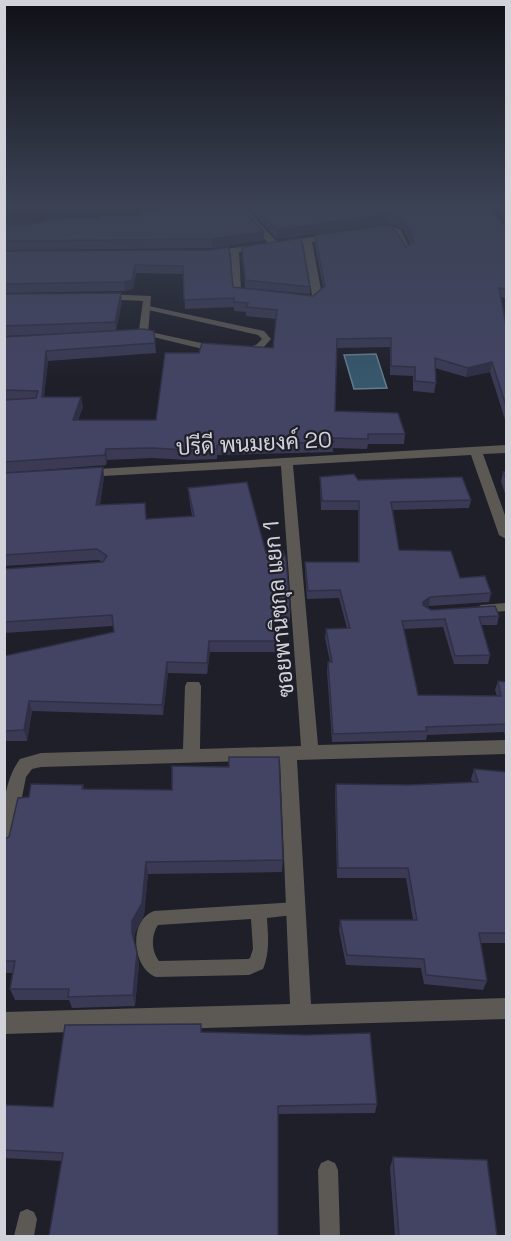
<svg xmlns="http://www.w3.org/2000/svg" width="511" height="1241" font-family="'Space Grotesk',Sarabun,sans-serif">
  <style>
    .water { fill: #36576c; stroke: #657c8d; stroke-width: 1.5 }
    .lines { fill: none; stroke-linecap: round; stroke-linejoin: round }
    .lane { fill: #5c5954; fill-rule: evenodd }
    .street { fill: #5c5954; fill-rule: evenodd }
    .wall { fill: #3a3a55 }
    .shaded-wall { fill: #2f3045 }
    .building { fill: #434463; stroke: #2f3045; stroke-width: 1.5 }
    .labels { text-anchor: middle; stroke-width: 4.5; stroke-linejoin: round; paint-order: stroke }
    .street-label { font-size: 22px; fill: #d2d2da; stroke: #1e1f29 }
  </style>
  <rect width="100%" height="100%" fill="#1e1f29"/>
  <path class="water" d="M376,354L387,388L354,389L344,355Z"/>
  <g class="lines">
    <path class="lane" d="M144,305L264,331L271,339L262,349L242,353V349L256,345L262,339L258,335L144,309Z
      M141,330L215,346L219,349L215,352L141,334Z
      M506,603V611L481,613L475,609L481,605Z
      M296,902L302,904L304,909L302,914L267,918C268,936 270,952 263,969L249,975L156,977C132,968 128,920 154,911ZM251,919L253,949L250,958L248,959L159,961C151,951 151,935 158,925Z
      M328,1160L335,1163L338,1170L340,1236H320L318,1170L321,1163Z
      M27,1209L34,1212L37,1219L34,1236H14L20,1212Z"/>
    <path class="street" d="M236,206H244L277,242L336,234V238L312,242L322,295L316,302H305L300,299L312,295L303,243L239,252L241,289L256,294L251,297L233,293L231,253L208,257L205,256V252L268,243Z
      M389,225L401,230L411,251L410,253H404C401,248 399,238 395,234C388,227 378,234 371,230Z
      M103,294L151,296L148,334L129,339L124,336L139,330L143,301L100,299V295Z
      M506,445V453L483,454L506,518V539L499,535L471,455L293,465L318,745L506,740V754L297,760L311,1004L506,998V1019L4,1034V1012L290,1004L280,760L41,767L32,769L26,777L13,843L11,849L4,851C4,819 0,786 20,759L41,753L183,749L185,686L187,682H199L201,686L200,749L301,746L281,466L85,477L79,473L81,470Z"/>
  </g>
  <path class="wall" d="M246,206H280L283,210L321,206L507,225V298L500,297L507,331V426L490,372L466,377L435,368L436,383L434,393L413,391V376L390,375V347L336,348L335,411L405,434L404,444H368L367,449L333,448V452L217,455V459L188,460L152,458L107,460L106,465L4,473V400H10H4V337L52,334L4,336V294L122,302L116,330L154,331L156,353L48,361L44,397L83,407L78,420H156L199,353L273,348L276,319L246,316V312L234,311V307L185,309L183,274L136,273L133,289L125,291L4,293V251L212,250L233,287L313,296L323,287L315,244V235L406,247L410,244L403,229L389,223L277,239Z
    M495,206H507V223Z
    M4,224L264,232V240L212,248L4,250Z
    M242,247L310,287V294L245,288Z
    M103,467L104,477L100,505L146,519L192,516L189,498L188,488L266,553L290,610V621L274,620L275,652H210L207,674L168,673L163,715L32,711L27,741H4V656L114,632L113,626L4,633V569L102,562L99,560L4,566V473Z
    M503,472H507V499L501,482Z
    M320,477L358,480L471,500L469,508L393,510L399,550L460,578L491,593L489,602L429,606L426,607L431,610L499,616L497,625H481L490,655L488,664H454L443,627L404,629L418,695L497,696L495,690L498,681L507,682V736H505L504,732L427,735L426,740L332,742L327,671L328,662H330L325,638L326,629L347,628L339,598L307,599L305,570V562H358V510H321L320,485Z
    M474,769L507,772V943H480L487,981L483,990L424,984L421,968L346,965L339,930L340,920H413L406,878H337L335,794L336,784L409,785L472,782L471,779Z
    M83,785L84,789L283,860L282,872L148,874L144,915L135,933L134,941L139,964L135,1006L72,1008L69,1000H15L10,989L13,973H4V839L9,837L29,797Z
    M202,1032L377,1104L375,1113L278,1114L62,1161L4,1158V1105L53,1107Z
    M393,1157L497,1236H395L390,1168Z"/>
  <path class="shaded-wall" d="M389,214V223L277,239V230Z
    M264,232V240L212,248V239Z
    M135,265L136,273L133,289L125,291L124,282Z
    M121,293L122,302L116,331L115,322Z
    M46,351L48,361L43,407L42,397Z
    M492,362L490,372L466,377L468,368Z
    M81,397L83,407L74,430L73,420Z
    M106,449L107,460L106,465L105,455Z
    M103,467L104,477L98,516L96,505Z
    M430,597L429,606L422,610L423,602Z
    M209,641L210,652L207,674V663Z
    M167,662L168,673L163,715L162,705Z
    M29,701L32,711L27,741L24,730Z
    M146,862L148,874L144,915L135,933L134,944L132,933V921Z
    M137,952L139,964L135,1006L133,995Z"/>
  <path class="building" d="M183,206H240L264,232L212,239L4,241V224H30L59,219H97L98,216H141L142,212Z
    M254,206H280L283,210L321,206H490L503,225H507V289L499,288L507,331V409L492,362L468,368L435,358L436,383L415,381V367L391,366V338L337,339L335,411L398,413L405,434H368V439L331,438L334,442L217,445V449L188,450L151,448L106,449L105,455L4,462V400L36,398L38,391L4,390V337L144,329L154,331L155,343L46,351L42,397H81L73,420H156L165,353H199L202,343L273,348L277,310L246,307L248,303L234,302V298L184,300L183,266L135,265L132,280L124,282L4,284V251L212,250L229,247L233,287L313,296L325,286L315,235L388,225L393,227L406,247L414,241L404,221L389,214L277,230Z
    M502,206H507V212Z
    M301,238L310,287L245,280L242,247Z
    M121,293L115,322L4,326V294Z
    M103,467L96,505L145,503L146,519L194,516L188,488L247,482L266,553L283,551L286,559L290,610H273L275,641H209L207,663L167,662L162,705L29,701L24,730L4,731V656L114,632L112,615L4,622V569L103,562L107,556L97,549L4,555V473Z
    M503,472H507V481Z
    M354,474L358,480L462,477L471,500L391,502L399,550L451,551L460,578L485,576L491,593L430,597L423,602V605L431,610L495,606L499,616L479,617L490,655L455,656L445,619L402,621L418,695L501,696L498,681L507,682V724L426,727L427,731L333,734L328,662H332L326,629L350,628L340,590L308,591L305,562H359V501H322L320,477Z
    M229,757H279L283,860L146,862L142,903L132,921V933L137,952L133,995L68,997L69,989H10L15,961H4V839L9,837L18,798L29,797L31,784L83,785L82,789L172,790V766L229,767Z
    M474,769L507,772V933H479L487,981L426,975L424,959L347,955L340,920H417L408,868H338L336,784L409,785L478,782Z
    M201,1024V1032L306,1035L370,1033L377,1104L278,1106V1236H49L63,1153L4,1150V1105L53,1107L65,1025Z
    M393,1157L487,1160L497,1236H399Z"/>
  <linearGradient id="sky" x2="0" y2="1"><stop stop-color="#101117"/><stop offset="0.54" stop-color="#3b4254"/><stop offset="1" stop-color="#3b4254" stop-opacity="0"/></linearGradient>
  <rect width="511" height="380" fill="url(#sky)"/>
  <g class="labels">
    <g class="street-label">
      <text transform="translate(254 443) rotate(-3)" y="8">ปรีดี พนมยงค์ 20</text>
      <text transform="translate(278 609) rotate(-95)" y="8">ซอยพานิชกุล แยก 1</text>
    </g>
  </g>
  <rect width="511" height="1241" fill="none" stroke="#d2d2da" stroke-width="12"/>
</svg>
